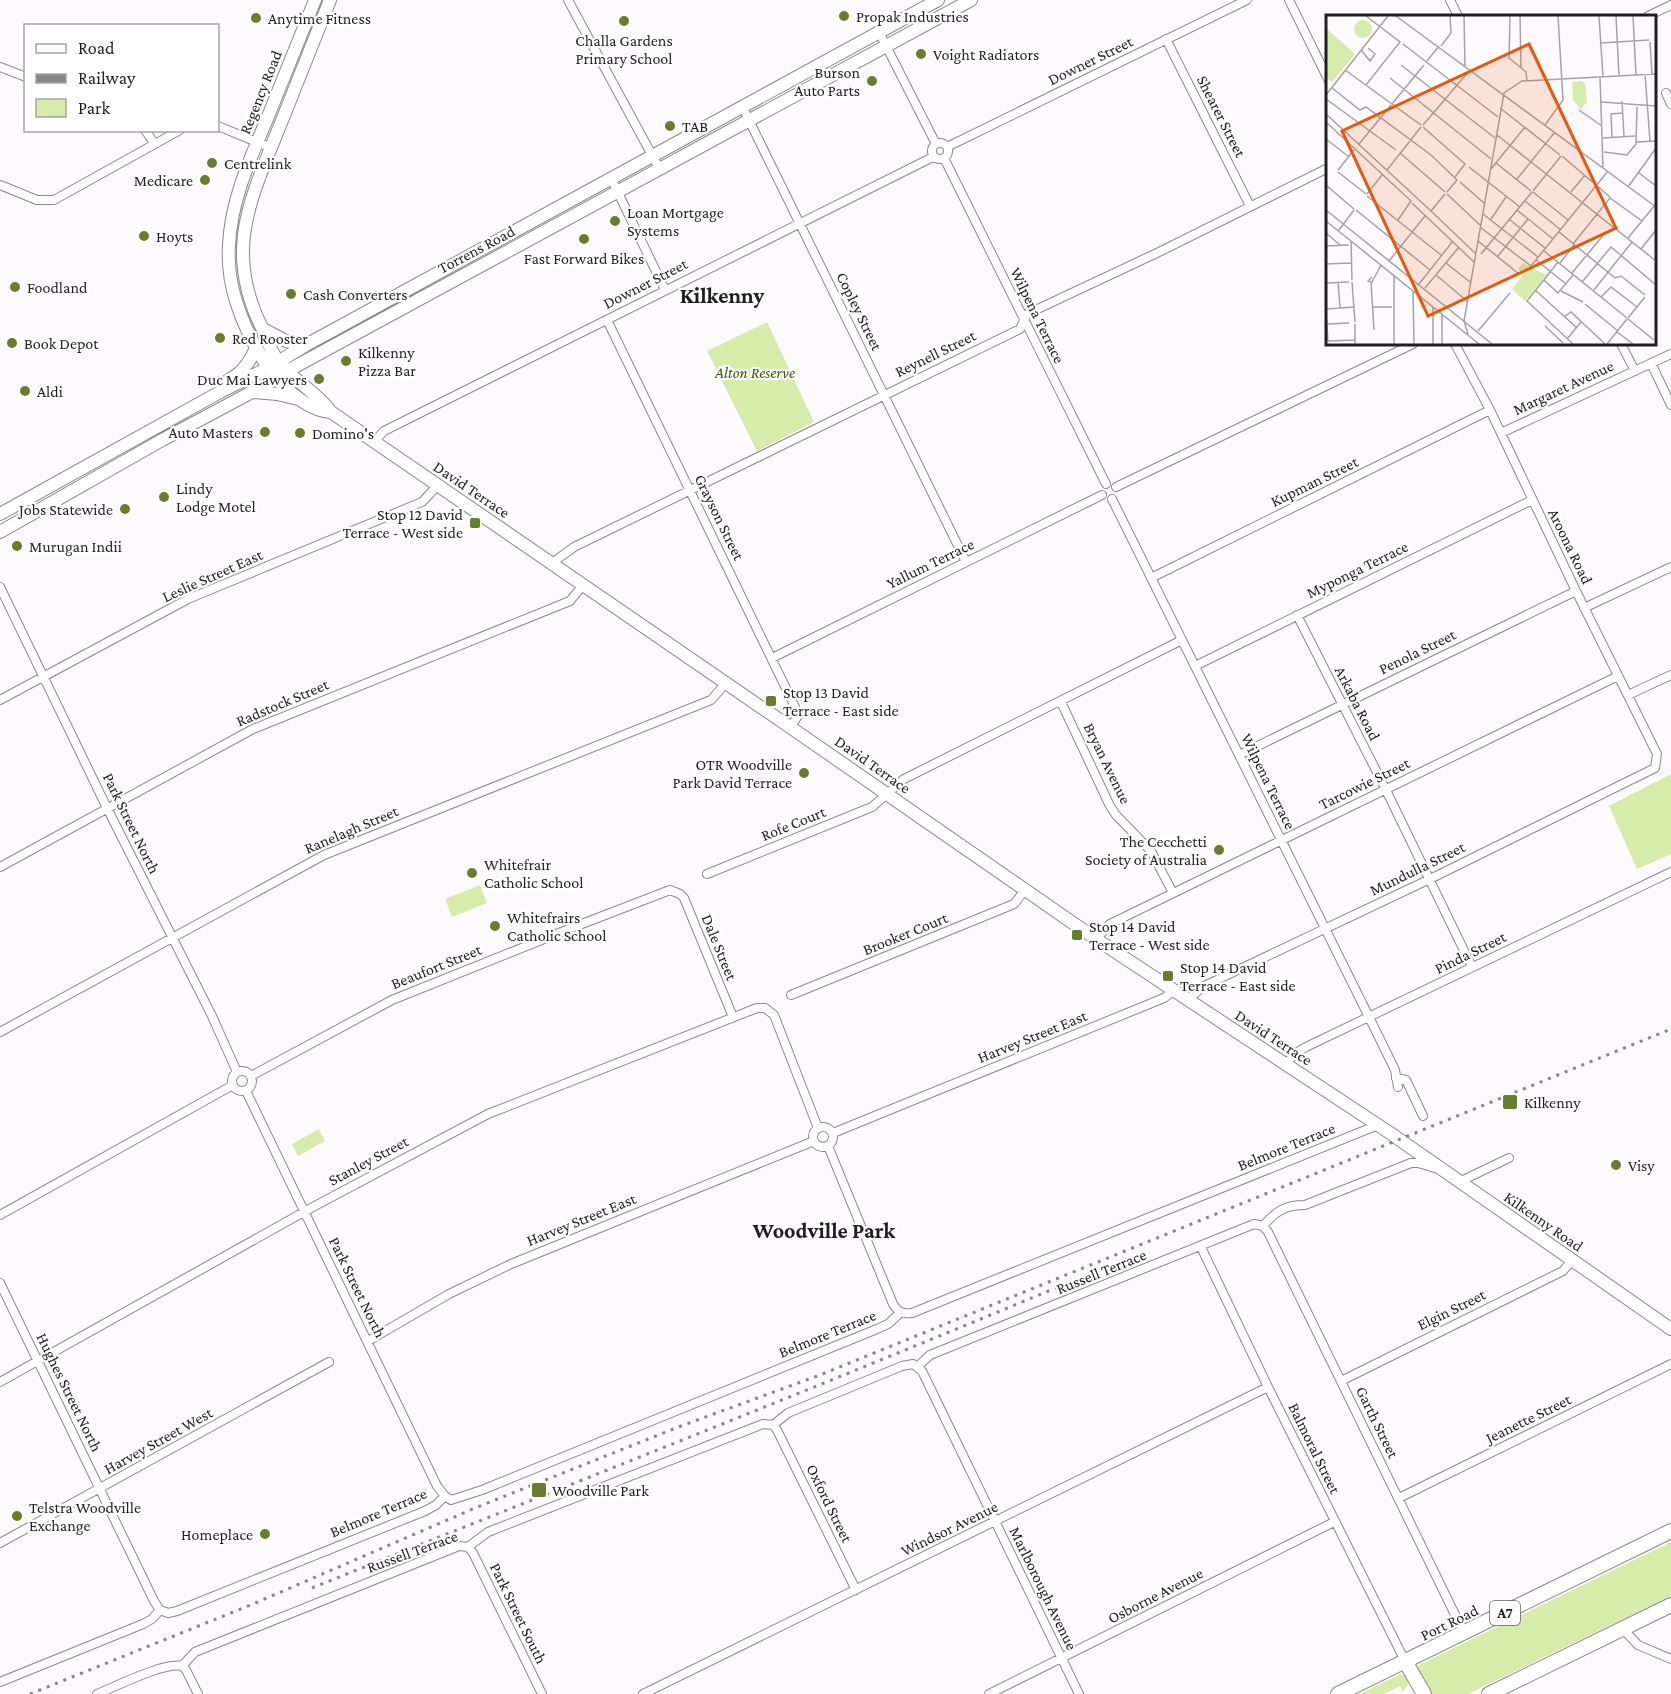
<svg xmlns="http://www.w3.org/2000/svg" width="1671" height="1694" font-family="'Crimson Pro',serif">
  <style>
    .green { fill: #d6ecaa }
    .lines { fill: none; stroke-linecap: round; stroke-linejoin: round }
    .minor-casing { stroke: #8b888b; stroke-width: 10 }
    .secondary-casing { stroke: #8b888b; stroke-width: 14 }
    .trunk-casing { stroke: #8b888b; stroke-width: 16 }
    .minor { stroke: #fff; stroke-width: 8 }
    .secondary { stroke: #fff; stroke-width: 12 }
    .trunk { stroke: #fff; stroke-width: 14 }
    .rail { stroke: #878586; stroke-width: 3; stroke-dasharray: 3 6; stroke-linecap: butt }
    .poi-dot { fill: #687e2f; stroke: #fff; stroke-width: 2 }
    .labels { text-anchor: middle; stroke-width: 4.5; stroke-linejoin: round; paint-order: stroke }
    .shield { fill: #fff; stroke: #636262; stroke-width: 1.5 }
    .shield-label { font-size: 15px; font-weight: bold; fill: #201f1f }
    .poi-label { font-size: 16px; fill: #201f1f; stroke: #fff; text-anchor: start }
    .street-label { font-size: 16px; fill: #201f1f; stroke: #fff }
    .park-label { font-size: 16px; font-style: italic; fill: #425409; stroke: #fff }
    .district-label { font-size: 22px; font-weight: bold; fill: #201f1f; stroke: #fff }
    .inset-road { fill: none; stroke: #a5a2a4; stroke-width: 1.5 }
    .view { fill: #e8590c; fill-opacity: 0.15; stroke: #e8590c; stroke-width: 3 }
    .inset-edge { fill: none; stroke: #201f1f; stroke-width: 3 }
  </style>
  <rect width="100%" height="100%" fill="#fdfafd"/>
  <path class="green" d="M767,322L814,422L757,451L707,351Z
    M1671,774V854L1637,869L1609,806Z
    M480,885L487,903L452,917L445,899Z
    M319,1129L325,1141L298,1156L292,1144Z
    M1671,1542V1596L1468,1694H1431L1418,1673V1667L1421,1664Z
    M1401,1674L1405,1676L1409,1682L1403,1692L1400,1686L1384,1694H1359Z"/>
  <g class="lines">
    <defs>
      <path id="minor" d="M568,0L660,170
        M1289,0L1328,79
        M1450,0L1458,16
        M1648,16L1671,5
        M879,32L936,144
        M1166,39L1250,206
        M0,67L26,77
        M1666,93L1671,104
        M742,106L966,562
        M218,126L271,148
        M145,130L154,143
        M932 151a8 8 0 1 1 16 0a8 8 0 1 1-16 0Z
        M947,147L1247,0
        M944,158L1106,484
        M611,178L665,290
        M0,185L37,200H54L180,130
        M607,320L795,707L798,716L790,727
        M1621,344L1635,371
        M1651,363L1671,405
        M1501,433L1671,354
        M374,442L384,431L933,157
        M1116,487L1413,344
        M1112,499L1369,1017L1395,1070L1398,1087
        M552,563L574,547L1020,329L1027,314L1157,253L1328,168
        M1151,578L1490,410
        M0,587L107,808L212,1016L237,1072
        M1584,608L1671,567
        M1297,615L1386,790L1472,967
        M772,658L1102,495
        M1195,666L1532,500
        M1628,695L1671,675
        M0,700L188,599L422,502L438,485
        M1061,702L1110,806L1116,815L1151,851L1173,893
        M1239,755L1576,591
        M0,867L253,729L570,601L583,585
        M707,874L872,807L904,779L1182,640
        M1096,939L1110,924L1618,676
        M791,995L1014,904L1025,890
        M1188,1000L1202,987L1430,879L1655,768L1657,754L1576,591L1490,410L1455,344
        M0,1032L324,855L711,700L726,683
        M1286,1065L1294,1054L1306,1047L1671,872
        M232 1081a10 10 0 1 1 20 0a10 10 0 1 1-20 0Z
        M251,1076L392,1000L574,927L670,890L680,894L684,898L733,1017
        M1396,1078L1406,1080L1423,1116
        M246,1091L437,1486L445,1496
        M813 1137a10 10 0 1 1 20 0a10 10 0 1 1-20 0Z
        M833,1133L1164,998L1174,991
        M828,1146L893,1304C898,1312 902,1314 912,1313L1378,1125
        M1459,1182L1509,1158
        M0,1215L233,1085
        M1263,1226L1268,1232L1464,1633
        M1263,1226C1276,1211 1285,1205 1305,1205L1411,1163H1418L1435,1168
        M1201,1247L1268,1387L1405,1661
        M0,1283L154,1601L160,1610
        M368,1341L449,1294L511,1264L814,1141
        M917,1367L930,1355L940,1351L1254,1224L1263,1226
        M1341,1381L1563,1271L1572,1260
        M0,1382L311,1208L488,1114L757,1008H765L774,1015L818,1128
        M773,1425L788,1413L902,1366L913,1364L922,1371L1079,1694
        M445,1496L451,1500L482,1490L877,1329L888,1324L900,1313
        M1399,1498L1671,1364
        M0,1543L329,1362
        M468,1547L473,1553L542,1694
        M160,1610L168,1613L177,1611L425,1511L436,1505L445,1496
        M1622,1628L1638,1645L1671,1659
        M182,1666L195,1652L459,1546L468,1547L488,1532L763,1424L773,1425L777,1430L856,1590
        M182,1666L186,1670L198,1694
        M0,1682L143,1624L152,1619L160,1610
        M97,1694C117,1686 164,1662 182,1666
        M643,1694L1268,1387
        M989,1694L1334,1522"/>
      <path id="secondary" d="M315,0C299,40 283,79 267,119C250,159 231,200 229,245C226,286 243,327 264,361C277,383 305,410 331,412
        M330,0C314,41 297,82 281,123C251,198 223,250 262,328C267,339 271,352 278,361C293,381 317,392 331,412L790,727L1096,939L1390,1133L1671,1329
        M263,329L286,341L306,345
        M223,386C227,379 233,378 239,373C247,366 252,357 256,348
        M253,392L277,394L298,399
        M0,514L220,392L268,368L306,345L938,0
        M0,532L162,440L252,392L287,371L971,0"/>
      <path id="trunk" d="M1405,1661L1424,1694
        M1338,1694L1671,1531
        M1489,1694L1671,1605"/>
    </defs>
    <use href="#minor" class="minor-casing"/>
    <use href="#secondary" class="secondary-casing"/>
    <use href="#trunk" class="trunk-casing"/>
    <use href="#minor" class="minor"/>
    <use href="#secondary" class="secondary"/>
    <use href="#trunk" class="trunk"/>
    <path class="rail" d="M312,1588C561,1488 811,1390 1058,1287
      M30,1694L253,1604L475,1508L681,1426L820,1375L1671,1029"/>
  </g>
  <g class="poi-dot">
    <circle cx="844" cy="16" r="6"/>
    <circle cx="256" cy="18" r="6"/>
    <circle cx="624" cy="21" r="6"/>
    <circle cx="921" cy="54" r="6"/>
    <circle cx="872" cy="81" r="6"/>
    <circle cx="670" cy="126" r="6"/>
    <circle cx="212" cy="163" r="6"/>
    <circle cx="205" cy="180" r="6"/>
    <circle cx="615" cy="221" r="6"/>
    <circle cx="144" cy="236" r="6"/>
    <circle cx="584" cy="239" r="6"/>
    <circle cx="15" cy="287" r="6"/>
    <circle cx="291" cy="294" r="6"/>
    <circle cx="220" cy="338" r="6"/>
    <circle cx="12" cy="343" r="6"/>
    <circle cx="346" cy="361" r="6"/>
    <circle cx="319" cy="379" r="6"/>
    <circle cx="25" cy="391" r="6"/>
    <circle cx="265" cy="432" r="6"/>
    <circle cx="300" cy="433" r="6"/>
    <circle cx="164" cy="497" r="6"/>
    <circle cx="125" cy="509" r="6"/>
    <rect x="469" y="517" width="12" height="12" rx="3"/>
    <circle cx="17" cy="546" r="6"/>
    <rect x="765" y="695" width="12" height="12" rx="3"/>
    <circle cx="804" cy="773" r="6"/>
    <circle cx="1219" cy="850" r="6"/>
    <circle cx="472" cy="873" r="6"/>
    <circle cx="495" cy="926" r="6"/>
    <rect x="1071" y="929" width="12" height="12" rx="3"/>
    <rect x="1162" y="970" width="12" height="12" rx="3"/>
    <rect x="1502" y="1094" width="16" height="16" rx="3"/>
    <circle cx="1616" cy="1165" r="6"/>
    <rect x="531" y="1482" width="16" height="16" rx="3"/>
    <circle cx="17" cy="1516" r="6"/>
    <circle cx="265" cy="1534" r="6"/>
  </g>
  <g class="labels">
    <rect class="shield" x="1490" y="1601" width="30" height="24" rx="4.5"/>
    <g class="shield-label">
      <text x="1505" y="1618">A7</text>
    </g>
    <g class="poi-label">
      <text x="856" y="22">Propak Industries</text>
      <text x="268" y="24">Anytime Fitness</text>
      <text x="624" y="46" text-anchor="middle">Challa Gardens<tspan x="624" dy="18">Primary School</tspan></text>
      <text x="933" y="60">Voight Radiators</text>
      <text x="860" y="78" text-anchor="end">Burson<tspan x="860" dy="18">Auto Parts</tspan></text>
      <text x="682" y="132">TAB</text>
      <text x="224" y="169">Centrelink</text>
      <text x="193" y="186" text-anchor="end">Medicare</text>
      <text x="627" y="218">Loan Mortgage<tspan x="627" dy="18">Systems</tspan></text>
      <text x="156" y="242">Hoyts</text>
      <text x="584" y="264" text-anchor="middle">Fast Forward Bikes</text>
      <text x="27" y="293">Foodland</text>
      <text x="303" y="300">Cash Converters</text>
      <text x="232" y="344">Red Rooster</text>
      <text x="24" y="349">Book Depot</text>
      <text x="358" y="358">Kilkenny<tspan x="358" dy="18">Pizza Bar</tspan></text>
      <text x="307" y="385" text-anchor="end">Duc Mai Lawyers</text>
      <text x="37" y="397">Aldi</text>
      <text x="253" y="438" text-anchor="end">Auto Masters</text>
      <text x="312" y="439">Domino's</text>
      <text x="176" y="494">Lindy<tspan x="176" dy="18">Lodge Motel</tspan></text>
      <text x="113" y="515" text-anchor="end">Jobs Statewide</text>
      <text x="463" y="520" text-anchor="end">Stop 12 David<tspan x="463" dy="18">Terrace - West side</tspan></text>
      <text x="29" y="552">Murugan Indii</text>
      <text x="783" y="698">Stop 13 David<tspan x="783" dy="18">Terrace - East side</tspan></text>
      <text x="792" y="770" text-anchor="end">OTR Woodville<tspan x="792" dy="18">Park David Terrace</tspan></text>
      <text x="1207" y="847" text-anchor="end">The Cecchetti<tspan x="1207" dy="18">Society of Australia</tspan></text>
      <text x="484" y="870">Whitefrair<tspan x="484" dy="18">Catholic School</tspan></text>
      <text x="507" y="923">Whitefrairs<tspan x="507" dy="18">Catholic School</tspan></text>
      <text x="1089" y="932">Stop 14 David<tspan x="1089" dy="18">Terrace - West side</tspan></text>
      <text x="1180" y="973">Stop 14 David<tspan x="1180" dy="18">Terrace - East side</tspan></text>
      <text x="1524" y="1108">Kilkenny</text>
      <text x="1628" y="1171">Visy</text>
      <text x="552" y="1496">Woodville Park</text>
      <text x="29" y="1513">Telstra Woodville<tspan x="29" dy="18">Exchange</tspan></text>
      <text x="253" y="1540" text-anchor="end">Homeplace</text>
    </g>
    <g class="street-label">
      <text transform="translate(1090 60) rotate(-26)" y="6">Downer Street</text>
      <text transform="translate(260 92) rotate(-68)" y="6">Regency Road</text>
      <text transform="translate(1222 116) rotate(63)" y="6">Shearer Street</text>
      <text transform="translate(476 249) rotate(-28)" y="6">Torrens Road</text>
      <text transform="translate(645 283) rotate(-27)" y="6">Downer Street</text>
      <text transform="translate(860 311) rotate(64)" y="6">Copley Street</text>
      <text transform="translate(1038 315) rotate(64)" y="6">Wilpena Terrace</text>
      <text transform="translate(935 353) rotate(-26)" y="6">Reynell Street</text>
      <text transform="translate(1563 387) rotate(-25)" y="6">Margaret Avenue</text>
      <text transform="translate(1314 481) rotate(-26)" y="6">Kupman Street</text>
      <text transform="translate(472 489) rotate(34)" y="6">David Terrace</text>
      <text transform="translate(720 517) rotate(64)" y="6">Grayson Street</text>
      <text transform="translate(1571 546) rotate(64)" y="6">Aroona Road</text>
      <text transform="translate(930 563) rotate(-26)" y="6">Yallum Terrace</text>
      <text transform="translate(1357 569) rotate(-26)" y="6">Myponga Terrace</text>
      <text transform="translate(212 575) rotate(-24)" y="6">Leslie Street East</text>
      <text transform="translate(1417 651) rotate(-26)" y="6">Penola Street</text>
      <text transform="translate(282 702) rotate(-23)" y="6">Radstock Street</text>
      <text transform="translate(1358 703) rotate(63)" y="6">Arkaba Road</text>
      <text transform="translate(1108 763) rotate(64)" y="6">Bryan Avenue</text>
      <text transform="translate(873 764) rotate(35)" y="6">David Terrace</text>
      <text transform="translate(1269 781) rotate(64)" y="6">Wilpena Terrace</text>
      <text transform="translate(1364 783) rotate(-26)" y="6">Tarcowie Street</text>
      <text transform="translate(132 823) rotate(64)" y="6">Park Street North</text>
      <text transform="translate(793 823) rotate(-22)" y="6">Rofe Court</text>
      <text transform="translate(351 829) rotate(-23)" y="6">Ranelagh Street</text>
      <text transform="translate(1417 868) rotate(-26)" y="6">Mundulla Street</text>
      <text transform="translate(905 933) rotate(-22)" y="6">Brooker Court</text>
      <text transform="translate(720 947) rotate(68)" y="6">Dale Street</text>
      <text transform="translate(1470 952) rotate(-26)" y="6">Pinda Street</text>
      <text transform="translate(436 966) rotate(-22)" y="6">Beaufort Street</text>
      <text transform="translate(1032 1036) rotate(-22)" y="6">Harvey Street East</text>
      <text transform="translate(1274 1037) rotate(33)" y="6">David Terrace</text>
      <text transform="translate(1286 1146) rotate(-22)" y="6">Belmore Terrace</text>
      <text transform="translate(368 1160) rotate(-28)" y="6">Stanley Street</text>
      <text transform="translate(581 1219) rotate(-22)" y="6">Harvey Street East</text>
      <text transform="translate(1544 1221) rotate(35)" y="6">Kilkenny Road</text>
      <text transform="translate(1101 1271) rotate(-22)" y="6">Russell Terrace</text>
      <text transform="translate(358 1287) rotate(64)" y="6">Park Street North</text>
      <text transform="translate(1451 1309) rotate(-26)" y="6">Elgin Street</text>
      <text transform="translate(827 1333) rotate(-22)" y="6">Belmore Terrace</text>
      <text transform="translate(70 1392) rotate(64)" y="6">Hughes Street North</text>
      <text transform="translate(1528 1418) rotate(-26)" y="6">Jeanette Street</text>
      <text transform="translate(1378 1422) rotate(64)" y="6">Garth Street</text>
      <text transform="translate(158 1440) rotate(-29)" y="6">Harvey Street West</text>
      <text transform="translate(1315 1448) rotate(64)" y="6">Balmoral Street</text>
      <text transform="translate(830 1503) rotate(64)" y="6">Oxford Street</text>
      <text transform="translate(378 1512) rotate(-23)" y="6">Belmore Terrace</text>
      <text transform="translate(949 1528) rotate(-26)" y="6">Windsor Avenue</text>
      <text transform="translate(412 1551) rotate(-20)" y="6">Russell Terrace</text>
      <text transform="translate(1044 1588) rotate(64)" y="6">Marlborough Avenue</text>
      <text transform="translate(1155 1595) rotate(-27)" y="6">Osborne Avenue</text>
      <text transform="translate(519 1613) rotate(64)" y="6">Park Street South</text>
      <text transform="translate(1449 1622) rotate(-26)" y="6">Port Road</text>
    </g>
    <g class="park-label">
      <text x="755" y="378">Alton Reserve</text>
    </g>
    <g class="district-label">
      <text x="722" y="303">Kilkenny</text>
      <text x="824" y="1238">Woodville Park</text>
    </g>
  </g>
  <g transform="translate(1326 15)">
    <rect width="330" height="330" fill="#fdfafd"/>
    <path d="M28 14a9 9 0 1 1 18 0a9 9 0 1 1-18 0ZM0,13L29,39L6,67L0,63ZM255,66L259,68L261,87L255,94L247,85L246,67ZM197,248L220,260L199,286L186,274L197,260L192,254Z" fill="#d6ecaa"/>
    <path class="inset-road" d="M40,1L74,27L40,70M70,1L330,192M138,1L139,51M184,1L183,43L200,57L201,66M194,1L195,53M273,1L277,62M290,1L293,61M307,1L310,60M324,27L326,59M275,28L323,25M77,29L172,102M115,31L125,18L124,1M35,35L44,46L49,39L42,33M101,46L113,31M75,50L169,123M19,55L95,110M319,59L324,126M274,62L277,153M64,63L165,144M6,73L34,95L40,92L105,140L131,165L121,177M0,80L62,1M0,84L70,135M296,86L298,122M275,87L330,91M174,93L234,140M253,95L276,111M0,99L105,196M0,107L85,186L72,205M97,110L144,55M219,110L237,85L232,1M97,112L139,149L129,162M171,120L330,246M286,122L285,99L296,98M277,123L309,121M0,124L23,142M310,127L330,126M33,129L98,50M278,137L301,140L310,129L311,92M74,138L119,177M236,141L284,182M170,148L205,176M143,152L194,192M165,154L199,112M12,155L28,135M61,155L95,112M12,157L40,179M313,158L330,171M191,164L229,117M134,167L158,188M1,171L28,194M302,172L330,133M207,176L235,141M207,177L242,205M245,177L259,160M41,179L56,160M119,179L105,196L150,239M121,179L154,210M41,181L115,240M199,186L235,215M86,188L148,247M0,195L166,329M30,195L104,255M191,195L227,224M157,199L212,242M165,204L180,182M184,205L219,233M0,206L153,329M154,212L205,251L282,156M13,215L28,195M233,217L289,263L295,261L319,280M0,218L14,230M302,223L329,190M25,226L26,265M152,226L193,259M247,229L284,183L316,206M0,231L23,230M315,234L330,215M218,236L301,303M155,239L206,177M172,241L202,204M210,245L240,269M63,246L99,201M232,247L201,286L247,329M120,248L144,267M234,248L248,230M0,249L25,248M246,258L279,218M68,260V329M110,260L141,286M46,262L42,266L46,267L55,250M218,265L232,278L247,260M12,267L14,293M26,267L29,307M45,267L48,315M256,267L285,232L330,270M0,268L23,267M93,269L127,226M99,273L133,232M209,275L250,312M268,275L306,227M87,276L88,329M235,276L257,287M275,282L285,272L311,292M259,289L292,316M47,292H66M107,292V329M0,294L28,292M0,296L2,326M239,301L245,297L279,329M302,303L319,282M302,304L328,325M2,309L23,308M29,309V329M219,311L237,328M152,316L184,278M291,317L307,329M142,319L138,306L178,78L196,66L330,59M241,324L255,307M2,326L29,325M116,329V300M281,329L301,304"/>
    <path class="view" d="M203,29L290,213L102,301L16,116Z"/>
    <rect width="330" height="330" class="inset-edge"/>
  </g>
  <rect x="24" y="24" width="195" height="108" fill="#ffffff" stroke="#a6a5a5" stroke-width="1.5"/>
  <rect x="36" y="44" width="30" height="9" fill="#ffffff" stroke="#a6a5a5" stroke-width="1.5"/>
  <text x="78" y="54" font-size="18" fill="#201f1f">Road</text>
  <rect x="36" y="74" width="30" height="9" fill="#878586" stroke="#a6a5a5" stroke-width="1.5"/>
  <text x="78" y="84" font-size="18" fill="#201f1f">Railway</text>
  <rect x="36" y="99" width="30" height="18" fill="#d6ecaa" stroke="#a6a5a5" stroke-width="1.5"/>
  <text x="78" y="114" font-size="18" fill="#201f1f">Park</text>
</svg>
